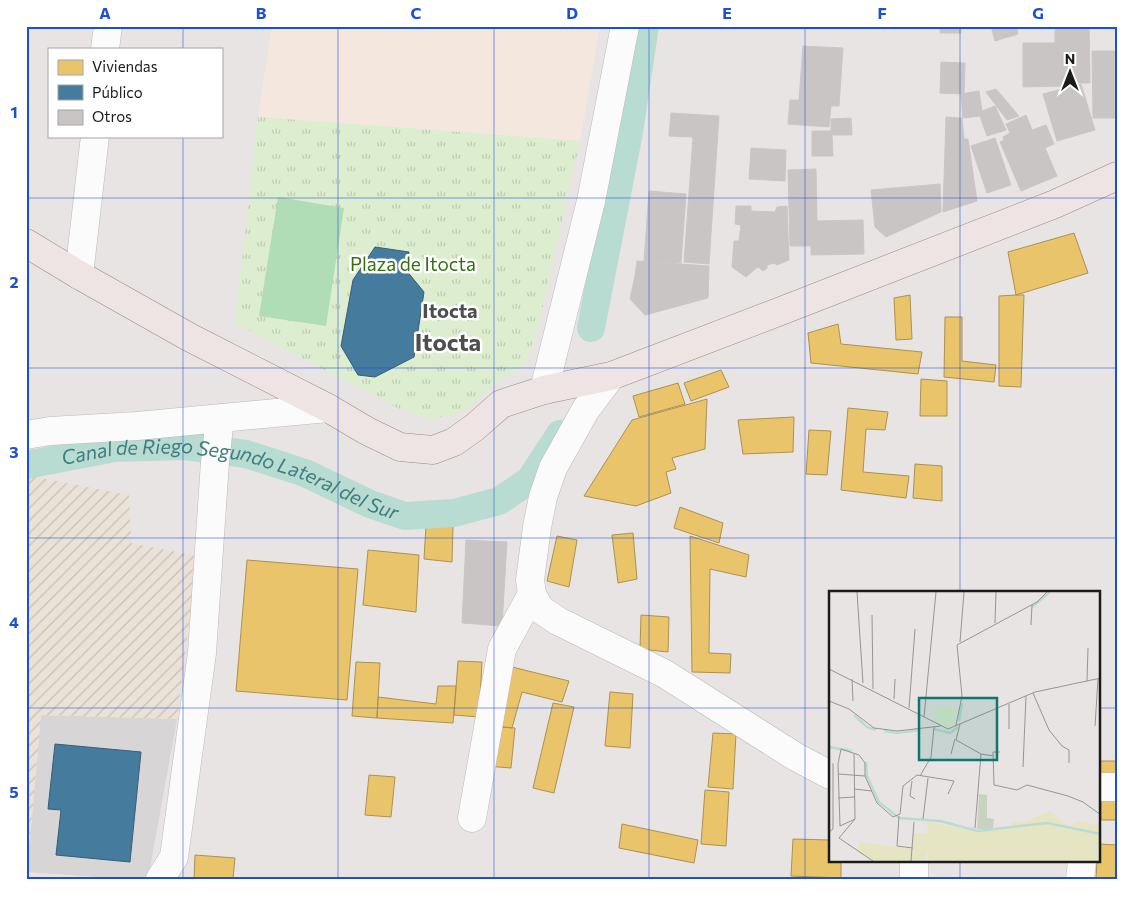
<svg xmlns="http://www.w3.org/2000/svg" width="1143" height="905" font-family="Commissioner,sans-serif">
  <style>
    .education { fill: #f4e8de }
    .religious { fill: #d7d5d5 }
    .farmland { fill: url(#farmland-furrows) }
    .park { fill: url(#park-tufts) }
    .pitch { fill: #b0ddb5 }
    .homes { fill: #e9c46a; stroke: #ab9152 }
    .public { fill: #457b9d; stroke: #385e76 }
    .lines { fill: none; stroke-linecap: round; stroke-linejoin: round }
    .canal { stroke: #b8dcd2; stroke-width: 28 }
    .building { fill: #cac5c5; stroke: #ccc5c5 }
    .minor-casing { stroke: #bbb9b9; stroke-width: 29 }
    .major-casing { stroke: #9d8782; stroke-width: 29 }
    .minor { stroke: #fcfbfb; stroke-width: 28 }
    .major { stroke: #eee4e3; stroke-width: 28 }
    .grid { fill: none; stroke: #1d4ed8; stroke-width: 1; stroke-opacity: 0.55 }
    .labels { text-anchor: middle; stroke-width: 5; stroke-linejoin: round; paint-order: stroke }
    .park-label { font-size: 19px; fill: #367011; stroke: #fff }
    .neighbourhood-label { font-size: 20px; font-weight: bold; fill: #4e4e4e; stroke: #fff }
    .water-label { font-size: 20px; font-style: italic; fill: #3f7d7f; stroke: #fff }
    .district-label { font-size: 24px; font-weight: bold; fill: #4e4e4e; stroke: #fff }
    .inset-river { fill: none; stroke: #b8dcd2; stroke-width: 2.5 }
    .inset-road { fill: none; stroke: #979494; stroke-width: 1 }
    .view { fill: #0f766e; fill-opacity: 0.15; stroke: #0f766e; stroke-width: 2.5 }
    .inset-edge { fill: none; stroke: #1b1b1b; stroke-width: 2.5 }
    .neatline { fill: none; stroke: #1d4ed8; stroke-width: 2 }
    .grid-label { font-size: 16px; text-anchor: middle; font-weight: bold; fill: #1d4ed8 }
  </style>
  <defs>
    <pattern id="farmland-furrows" width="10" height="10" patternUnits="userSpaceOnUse" patternTransform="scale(1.25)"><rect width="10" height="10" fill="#eae1d7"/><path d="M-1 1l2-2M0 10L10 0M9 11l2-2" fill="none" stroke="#c8c0b8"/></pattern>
    <pattern id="park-tufts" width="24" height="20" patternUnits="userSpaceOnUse" patternTransform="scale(1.25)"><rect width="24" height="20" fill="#ddedcf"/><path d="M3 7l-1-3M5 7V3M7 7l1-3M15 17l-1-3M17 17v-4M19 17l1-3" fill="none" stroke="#bdcbb1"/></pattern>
  </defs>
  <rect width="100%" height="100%" fill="#e9e4e4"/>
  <path class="education" d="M272,26H600L580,141L258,117Z"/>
  <path class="religious" d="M41,715L177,719L148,879H125L27,872Z"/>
  <path class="farmland" d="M26,475L129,495L131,543L197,556L177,719L41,715L27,872Z"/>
  <path class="park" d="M258,117L580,141L540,319L525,366L499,380L463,412L432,419L397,408L235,323Z"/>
  <path class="pitch" d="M278,197L344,208L326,326L259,316Z"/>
  <path class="homes" d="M1074,233L1088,273L1016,295L1008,252Z
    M910,295L912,339L896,340L894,298Z
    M1016,295H1024L1021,387L999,386V296Z
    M945,317H962V361L996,365L994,382L944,377Z
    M838,324L841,344L922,352L918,374L811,363L808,333Z
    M721,370L729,387L691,401L684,383Z
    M921,379L947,381V416H920Z
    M678,383L685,404L639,417L633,396Z
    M707,399L705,449L672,458L676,469L666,472L671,493L636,506L584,496L632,420Z
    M848,408L888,412L885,430L866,429L863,472L909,476L906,498L841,490Z
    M794,417L793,452L743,454L738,420Z
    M809,430L831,431L827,475L806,474Z
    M915,464L942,466V501L913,498Z
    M680,507L723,523L719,543L674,528Z
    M426,525L453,526L452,562L424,559Z
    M633,533L637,579L618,583L612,535Z
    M557,536L577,540L569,587L547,581Z
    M690,536L749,555L746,577L710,569L709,653L731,654L730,673L692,672Z
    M473,548L496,549L494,604L468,601Z
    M368,550L419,555L416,612L363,605Z
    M247,560L358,569L347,700L236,691Z
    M641,615L669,617L668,652L640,649Z
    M458,661L482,662L479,717L454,715Z
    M356,662L380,663L377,718L352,716Z
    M508,666L569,681L562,702L522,692L512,728L492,726Z
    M438,686H456L453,723L377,718L378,697L436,704Z
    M610,692L633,694L630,748L605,746Z
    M553,703L574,707L554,793L533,788Z
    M489,726L515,728L511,768L486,766Z
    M713,733L736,734L733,789L708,787Z
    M1100,761H1117V782H1099Z
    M369,775L395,777L391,817L365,815Z
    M705,790L729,792L726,846L701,844Z
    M1101,799H1117V820H1101Z
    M622,824L698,840L694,863L619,848Z
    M793,839L830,840V861H841V878L791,876Z
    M1099,844L1117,845V879H1096L1097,861H1099Z
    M195,855L235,858L233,879H194Z"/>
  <path class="public" d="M375,247L409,252L406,270L424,292L414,357L375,377L358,375L341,346L353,280Z
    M55,744L141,752L130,862L56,855L61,810L48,809Z"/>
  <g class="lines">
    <g class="canal">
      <path d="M591,328L629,132L645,26"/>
      <path id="s1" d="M26,465L115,448L184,446L246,454L305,473L370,504L405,516L454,513L499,501L530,480L560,434"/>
    </g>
  </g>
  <path class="building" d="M940,26H961V33H940Z
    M991,26H1016L1018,34L995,41Z
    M1055,26H1089L1090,83H1063V86L1023,87V43H1055Z
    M803,46L843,48L839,106H831L829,127L788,124L790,100H799Z
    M1092,51H1117V118H1093Z
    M941,62L965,63L964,94L940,93Z
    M1081,84L1095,130L1057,141L1043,94Z
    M996,89L1019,116L1007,120L986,92Z
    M979,91L982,111L995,106L1006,130L987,136L980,116L963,118L961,94Z
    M671,113L719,116L709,264L684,262L693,137L669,136Z
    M1026,115L1032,130L1046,125L1054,144L1045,148L1057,176L1021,191L1000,142L1004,140L1003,137L1010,133L1006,124Z
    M946,117L962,118L964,139H968L977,201L943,212Z
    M851,118L852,135H832L833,156H812V131H831V119Z
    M995,138L1011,185L987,193L971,146Z
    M751,148L786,150L785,181L749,179Z
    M816,169L817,221L863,220L864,254L811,255V246H790L788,170Z
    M940,184L941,212L886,237L875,227L871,190Z
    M649,191L686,194L681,263L644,261Z
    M736,206H751V211L775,212L777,207L787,206L789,260L777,265L774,263L767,265V268L763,271L758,267L755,269L746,277L732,267L734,241H739L741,225L735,224Z
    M637,261L709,266L708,298L645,315L630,299L635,276Z
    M466,540L507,542L502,626L462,623Z"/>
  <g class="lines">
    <defs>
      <path id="minor" d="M105,49L108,26
        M79,275L95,136
        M611,376L586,409L553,468L543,497L537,527L530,580L532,594L540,609L558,621L665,674L796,757L830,775
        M544,390L591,201L625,26
        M26,435L50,431L137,426L328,408
        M1099,787H1117
        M472,818L502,649L532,594
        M160,879L174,857L202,653L215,462L220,418
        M914,879V861
        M1080,879L1082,861"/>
      <path id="major" d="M26,243L79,275L189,337L328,408L367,431L400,447L433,450L454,442L475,427L501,404L544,390L611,376L781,311L1055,204L1117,176"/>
    </defs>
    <use href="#minor" class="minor-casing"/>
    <use href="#major" class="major-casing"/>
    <use href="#minor" class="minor"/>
    <use href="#major" class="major"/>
  </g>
  <path class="grid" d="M183,26V49M338,26V879M494,26V879M649,26V879M805,26V879M960,26V592M183,136V879M26,198H1117M26,368H1117M26,538H1117M26,708H830M1099,708H1117M960,861V879"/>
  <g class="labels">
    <g class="park-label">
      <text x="413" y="271">Plaza de Itocta</text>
    </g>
    <g class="neighbourhood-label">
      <text x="450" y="318">Itocta</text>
    </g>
    <g class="water-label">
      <text dy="7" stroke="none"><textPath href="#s1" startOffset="211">Canal de Riego Segundo Lateral del Sur</textPath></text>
    </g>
    <g class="district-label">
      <text x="448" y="351">Itocta</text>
    </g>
  </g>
  <g transform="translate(829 591)">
    <rect width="271" height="271" fill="#e9e4e4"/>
    <path d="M221,220L240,236L249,230L269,234L271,229V270H99V260L95,270H46L28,261L31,251L83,258L85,242L100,243L97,230L141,239H166L181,236L182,231L201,229Z" fill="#e5e4c3"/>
    <path d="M150,203L158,204V227L165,228L164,238H148Z" fill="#c8d2c0"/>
    <path d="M107,115L129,117L126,132L119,136L106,129Z" fill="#ddedcf"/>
    <path class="inset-river" d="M203,16L221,1M25,124L38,136L47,139M130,130L133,112M104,138L121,142L129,136M55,140L68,142L91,139M0,156L23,160M37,171L38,185L50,211L70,227L111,230L149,240L218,232L272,243"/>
    <path class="inset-road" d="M28,1L34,92M43,24L44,98M166,32L167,1M202,34L203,14M131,51L135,1M0,78L119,138L206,101L272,87M23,88L24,110M258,90L259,57M204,102L220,139L233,155L240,159V172M65,108L66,88M0,110L20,118L45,137L68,140L112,135M80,117L86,38M95,126L107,1M131,133L127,149L152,163L164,165M127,134L133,105L128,54L208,11L218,1M266,135L269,88M180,138V113M171,161H164L165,194L188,199L198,194L239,205L254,211L272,224M25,162L26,228L10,247L44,270M122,163L126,148M194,176L197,105M9,183L36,185M91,185L102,166L105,136M83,190L81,205L86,208M25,198L43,200M9,207L26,206M70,225L68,255L84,257M26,228L11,235L9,173L12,158L30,164L36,172V185L48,212L64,226L71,223L74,195L88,184L125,190L119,203M94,228L99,187M146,237L152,163M0,241L4,238V172M82,270L85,231"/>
    <path class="view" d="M90,107H168V169H90Z"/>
    <rect width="271" height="271" class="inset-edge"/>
  </g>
  <rect width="1143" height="905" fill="none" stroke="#ffffff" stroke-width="55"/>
  <rect x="48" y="48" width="175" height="90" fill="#ffffff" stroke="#a4a4a4"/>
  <rect x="58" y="60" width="25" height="15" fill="#e9c46a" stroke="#a4a4a4"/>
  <text x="92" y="72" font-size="15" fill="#1b1b1b">Viviendas</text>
  <rect x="58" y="85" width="25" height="15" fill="#457b9d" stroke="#a4a4a4"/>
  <text x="92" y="98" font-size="15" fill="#1b1b1b">Público</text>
  <rect x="58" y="110" width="25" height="15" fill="#cac5c5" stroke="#a4a4a4"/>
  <text x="92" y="122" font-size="15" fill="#1b1b1b">Otros</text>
  <g transform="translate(1070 72)" stroke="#ffffff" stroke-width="4" paint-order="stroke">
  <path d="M0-4L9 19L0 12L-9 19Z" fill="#1b1b1b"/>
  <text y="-8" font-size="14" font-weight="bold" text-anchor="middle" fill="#1b1b1b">N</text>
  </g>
  <rect x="28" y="28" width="1088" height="850" class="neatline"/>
  <g class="grid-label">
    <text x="105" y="19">A</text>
    <text x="261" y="19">B</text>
    <text x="416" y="19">C</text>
    <text x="572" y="19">D</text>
    <text x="727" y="19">E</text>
    <text x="882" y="19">F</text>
    <text x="1038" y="19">G</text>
    <text x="14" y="118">1</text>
    <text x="14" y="288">2</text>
    <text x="14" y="458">3</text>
    <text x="14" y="628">4</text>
    <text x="14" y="798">5</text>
  </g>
</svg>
